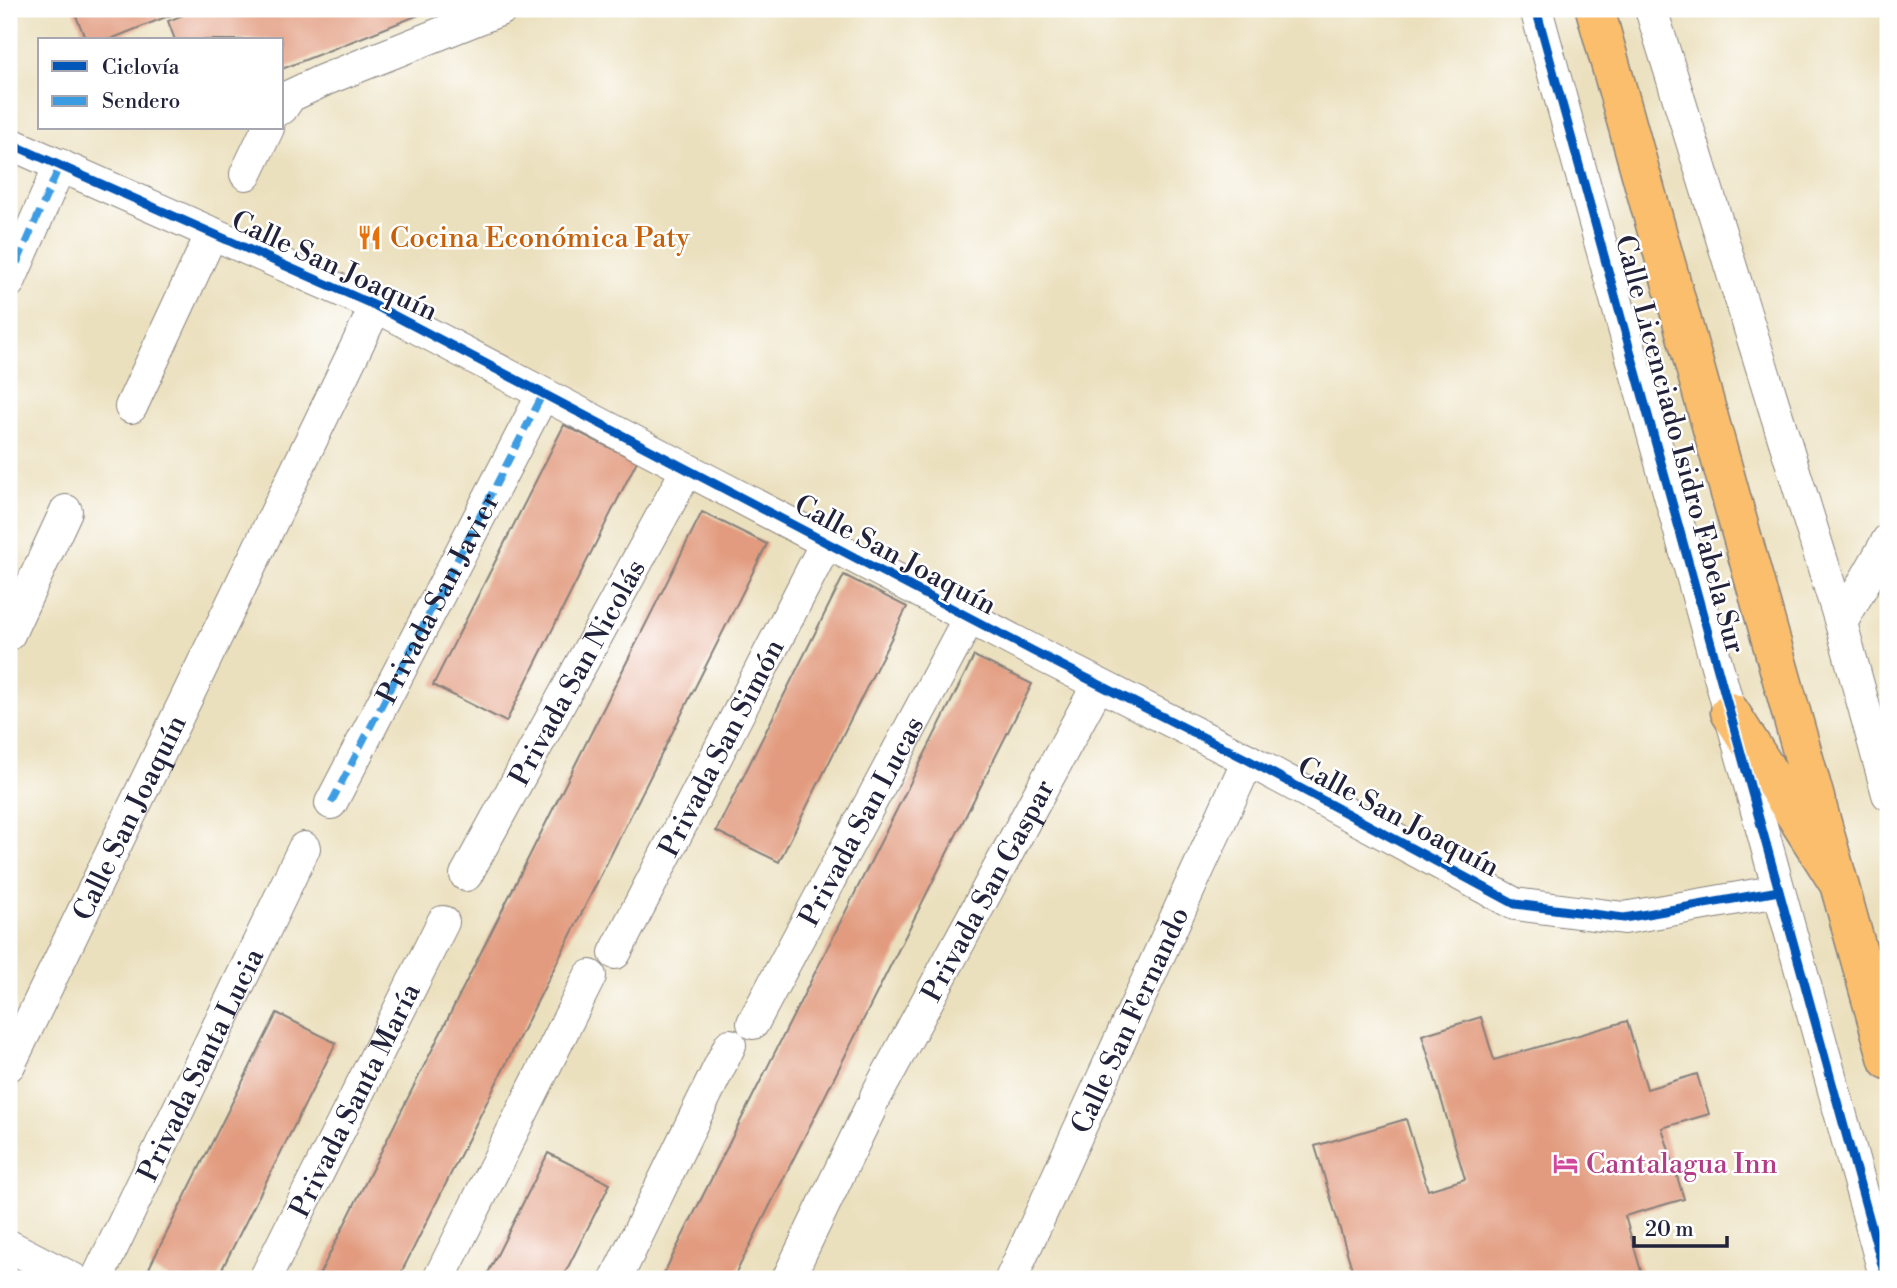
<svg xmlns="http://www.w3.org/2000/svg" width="1897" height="1288" font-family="'Libre Bodoni',serif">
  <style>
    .building { fill: #e29b7f }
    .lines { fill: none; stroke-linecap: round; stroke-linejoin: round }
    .minor-casing { stroke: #86817c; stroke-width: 34 }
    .highway-casing { stroke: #86817c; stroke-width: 41 }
    .minor { stroke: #fff; stroke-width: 32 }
    .highway { stroke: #fabe6d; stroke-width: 38 }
    .quiet { stroke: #3c9ce2; stroke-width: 7; stroke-dasharray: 14 7; stroke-linecap: butt }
    .cycleway-casing { stroke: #fff; stroke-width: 13 }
    .cycleway { stroke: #0057b8; stroke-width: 9 }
    .labels { text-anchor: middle; stroke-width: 5; stroke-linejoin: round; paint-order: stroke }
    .food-label { font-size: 28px; fill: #c56008; stroke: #fff; text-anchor: start }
    .street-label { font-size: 28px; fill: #22223b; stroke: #fff }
    .hotel-label { font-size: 28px; fill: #b23c85; stroke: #fff; text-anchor: start }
  </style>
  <rect width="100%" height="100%" fill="#fff"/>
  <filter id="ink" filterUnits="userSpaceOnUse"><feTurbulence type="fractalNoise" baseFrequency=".0143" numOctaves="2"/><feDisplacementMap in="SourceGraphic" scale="14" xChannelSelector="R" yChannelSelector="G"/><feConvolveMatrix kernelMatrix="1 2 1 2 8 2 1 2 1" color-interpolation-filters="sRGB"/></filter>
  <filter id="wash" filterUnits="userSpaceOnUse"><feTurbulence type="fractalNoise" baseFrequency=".00686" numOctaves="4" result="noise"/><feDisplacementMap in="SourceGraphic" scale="28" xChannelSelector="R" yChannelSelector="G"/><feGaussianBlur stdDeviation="1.57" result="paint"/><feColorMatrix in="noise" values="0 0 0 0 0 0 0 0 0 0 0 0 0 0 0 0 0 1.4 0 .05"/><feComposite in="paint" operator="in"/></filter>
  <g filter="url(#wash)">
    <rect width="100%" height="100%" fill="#ebe0be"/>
    <g id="blocks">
      <path class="building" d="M73,9H186L108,40H86Z
        M198,9H422L424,13L282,69V40H175L168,21Z
        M564,425L637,461L506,722L433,685Z
        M702,512L767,544L398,1279H317Z
        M844,575L907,607L779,862L716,831Z
        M974,656L1032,684L733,1279H661Z
        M277,1013L336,1043L217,1279H171L149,1268Z
        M1481,1017L1494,1060L1627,1021L1647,1089L1697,1074L1709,1114L1662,1128L1684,1199L1625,1216L1643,1278L1355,1279L1315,1146L1406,1119L1428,1190L1465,1179L1422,1035Z
        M548,1153L610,1184L562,1279H485Z"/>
    </g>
  </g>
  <g filter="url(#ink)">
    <use href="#blocks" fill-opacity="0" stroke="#86817c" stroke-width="2"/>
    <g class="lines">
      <defs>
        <g id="minor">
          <path d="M1536,9L1886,1279"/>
          <path d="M1651,9L1841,623L1888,794"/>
          <path d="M282,108L290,96L324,80L502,9"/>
          <path d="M9,143L376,306L1033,651L1248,760L1515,904L1624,918L1779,891"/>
          <path d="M246,174L268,128"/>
          <path d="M9,282L60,165"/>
          <path d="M131,407L212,233"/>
          <path d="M1841,623L1888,540"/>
          <path d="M9,634L66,511"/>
          <path d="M331,803L543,394"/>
          <path id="s1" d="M466,875L687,470"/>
          <path id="s2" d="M615,953L826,543"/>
          <path id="s3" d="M753,1023L969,618"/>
          <path id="s4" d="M9,1065L376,306"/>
          <path id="s5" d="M876,1096L1098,685"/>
          <path d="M9,1246L73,1279"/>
          <path id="s6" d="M97,1279L304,848"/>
          <path id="s7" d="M265,1279L443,922"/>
          <path d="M439,1279L590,976"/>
          <path d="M616,1279L730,1045"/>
          <path d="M788,1279L870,1109"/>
          <path id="s8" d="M1011,1279L1248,760"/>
        </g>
        <path id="highway" d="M1595,9L1839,884
          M1730,712L1839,884L1888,1060"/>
      </defs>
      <use href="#minor" class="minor-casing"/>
      <use href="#highway" class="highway-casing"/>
      <use href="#minor" class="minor"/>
      <use href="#highway" class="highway"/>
      <g class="quiet">
        <path d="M9,282L60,165"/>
        <path id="s9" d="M331,803L543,394"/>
      </g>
      <defs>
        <path id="cycleway" d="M1536,9L1886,1279
          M9,143L376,306L1033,651L1248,760L1515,904L1624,918L1779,891"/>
      </defs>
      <use href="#cycleway" class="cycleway-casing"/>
      <use href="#cycleway" class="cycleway"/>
    </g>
  </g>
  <defs>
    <symbol id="restaurant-bare" viewBox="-9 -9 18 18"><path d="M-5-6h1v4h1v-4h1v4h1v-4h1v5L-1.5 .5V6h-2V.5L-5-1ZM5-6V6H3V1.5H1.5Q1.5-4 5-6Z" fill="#e8710a" stroke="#fff" stroke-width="2.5" paint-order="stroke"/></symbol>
    <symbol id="hotel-bare" viewBox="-9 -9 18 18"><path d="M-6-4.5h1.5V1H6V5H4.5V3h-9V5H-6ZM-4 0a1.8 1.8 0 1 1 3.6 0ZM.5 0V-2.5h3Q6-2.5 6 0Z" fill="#d1479c" stroke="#fff" stroke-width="2.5" paint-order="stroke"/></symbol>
  </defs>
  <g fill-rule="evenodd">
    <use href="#restaurant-bare" x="352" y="220" width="35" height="35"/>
    <use href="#hotel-bare" x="1548" y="1146" width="35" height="35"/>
  </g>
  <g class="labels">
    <g class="food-label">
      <text x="390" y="247">Cocina Económica Paty</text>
    </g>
    <g class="street-label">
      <text transform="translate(335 265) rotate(25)" y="10">Calle San Joaquín</text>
      <text transform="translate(1681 444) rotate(75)" y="10">Calle Licenciado Isidro Fabela Sur</text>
      <text transform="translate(896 554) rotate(28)" y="10">Calle San Joaquín</text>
      <text dy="10" stroke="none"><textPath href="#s9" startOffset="231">Privada San Javier</textPath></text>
      <text dy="10" stroke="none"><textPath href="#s1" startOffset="231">Privada San Nicolás</textPath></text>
      <text dy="10" stroke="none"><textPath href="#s2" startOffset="231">Privada San Simón</textPath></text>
      <text transform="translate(1399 816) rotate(28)" y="10">Calle San Joaquín</text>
      <text dy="10" stroke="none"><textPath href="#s4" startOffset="275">Calle San Joaquín</textPath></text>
      <text dy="10" stroke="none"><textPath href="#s3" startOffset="229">Privada San Lucas</textPath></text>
      <text dy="10" stroke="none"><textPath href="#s5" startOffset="234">Privada San Gaspar</textPath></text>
      <text dy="10" stroke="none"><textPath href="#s8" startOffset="285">Calle San Fernando</textPath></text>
      <text dy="10" stroke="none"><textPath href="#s6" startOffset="238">Privada Santa Lucia</textPath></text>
      <text dy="10" stroke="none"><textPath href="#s7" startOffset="200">Privada Santa María</textPath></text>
    </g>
    <g class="hotel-label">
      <text x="1586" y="1173">Cantalagua Inn</text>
    </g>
  </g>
  <rect width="1897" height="1288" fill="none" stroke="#fff" stroke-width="35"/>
  <rect x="38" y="38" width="245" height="91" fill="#ffffff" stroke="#a7a7b1" stroke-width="2"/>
  <rect x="52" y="61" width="35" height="10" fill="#0057b8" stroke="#a7a7b1" stroke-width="2"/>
  <text x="102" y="74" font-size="21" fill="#22223b">Ciclovía</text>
  <rect x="52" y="96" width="35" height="10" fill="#3c9ce2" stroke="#a7a7b1" stroke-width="2"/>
  <text x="102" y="108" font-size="21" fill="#22223b">Sendero</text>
  <path d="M1634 1236v10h93v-10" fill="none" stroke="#22223b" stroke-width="3.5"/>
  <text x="1645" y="1236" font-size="21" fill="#22223b" stroke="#ffffff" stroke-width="5" paint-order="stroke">20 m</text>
</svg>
